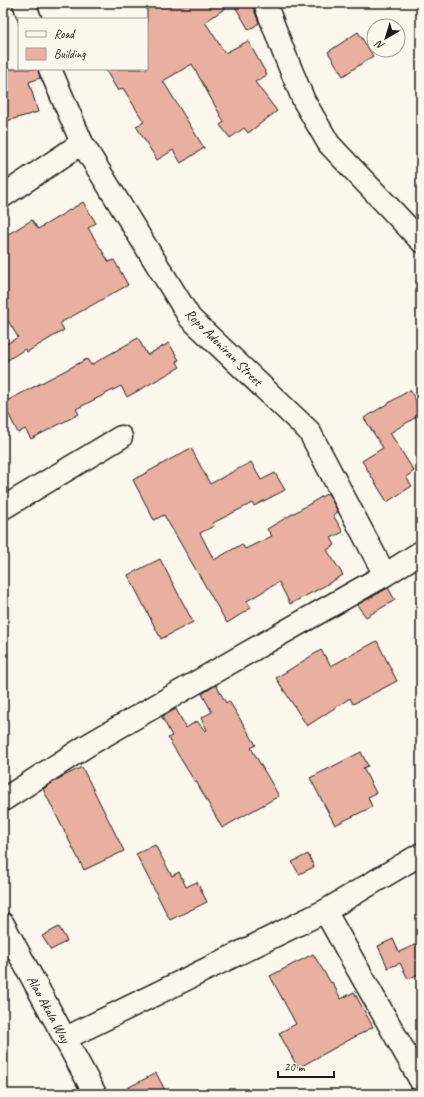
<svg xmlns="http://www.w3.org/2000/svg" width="424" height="1097" font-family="Caveat,sans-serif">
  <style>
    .building { fill: #e9b0a1; stroke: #1c1c1c }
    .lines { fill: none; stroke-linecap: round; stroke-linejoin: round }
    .minor-casing { stroke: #1c1c1c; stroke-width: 25 }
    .minor { stroke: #fbf7ec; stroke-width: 22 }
    .labels { text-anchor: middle; stroke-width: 4; stroke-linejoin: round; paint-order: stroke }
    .street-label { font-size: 14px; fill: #1c1c1c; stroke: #fbf7ec }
  </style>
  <rect width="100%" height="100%" fill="#fbf7ec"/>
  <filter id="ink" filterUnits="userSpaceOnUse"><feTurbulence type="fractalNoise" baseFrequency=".025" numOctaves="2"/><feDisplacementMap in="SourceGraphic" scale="8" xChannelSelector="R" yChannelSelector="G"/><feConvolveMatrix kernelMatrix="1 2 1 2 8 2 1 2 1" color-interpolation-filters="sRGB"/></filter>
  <g filter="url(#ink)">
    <path class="building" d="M147,3H253V7L259,23L249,30L233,3L205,22L225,53L248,41L267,75L255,82L277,111L248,133L244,128L230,138L220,125L224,122L192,64L163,81L204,148L181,163L173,150L157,160L136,126L144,122L123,88L118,91L105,69H147Z
      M358,32L373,56L343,76L328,52Z
      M3,69H38L40,78L29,82L38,112L3,122Z
      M83,202L96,223L88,228L109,262L114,260L128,285L60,323L64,330L27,352L25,349L3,363V346L18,337L3,313V237L32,220L38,229Z
      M138,338L147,355L169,343L179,360L176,361L180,367L127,397L121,386L76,409L79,414L31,439L25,429L18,433L3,403L87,359L91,365Z
      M410,390L421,409V414L390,433L414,471L406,477L412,486L387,502L362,461L383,448L364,418Z
      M191,448L210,484L251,462L261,480L275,473L285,490L254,506L252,503L213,523L214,526L200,533L214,560L242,544L245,549L272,536L267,529L328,493L338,512L333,515L343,532L331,538L335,545L327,550L343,575L319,589L290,604L279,582L247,601L251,608L227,623L164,515L154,520L133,480Z
      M160,559L193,622L161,639L128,575Z
      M388,588L395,600L366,617L357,605Z
      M377,641L397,681L353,704L350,698L307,726L276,678L321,650L331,666Z
      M216,685L226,703L229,701L256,745L251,748L279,796L222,828L196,781L195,782L168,738L172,736L162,717L176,709L186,728L197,721L205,731L207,730L201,718L212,712L202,694Z
      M361,752L368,766L363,768L376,793L368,797L372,807L335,825L310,778Z
      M82,767L124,851L84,870L43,789L60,778Z
      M155,845L172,876L179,872L186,887L197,882L207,902L170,920L136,854Z
      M308,854L314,867L299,874L292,862Z
      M59,927L67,941L51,950L42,936Z
      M393,939L399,952L421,942V973L408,979L400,963L388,968L378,946Z
      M313,954L331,983L332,982L341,999L354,992L373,1027L298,1068L279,1033L296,1024L270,976Z
      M156,1073L167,1094H116Z"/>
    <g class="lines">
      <defs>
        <path id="minor" d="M24,3L30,19
          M265,3L284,53L304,101L329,144L421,241
          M50,69L82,143L190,318L309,431L385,575
          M3,196L82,143
          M3,508L121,437
          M3,800L88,745L240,657L385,575L421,552
          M325,911L421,1081
          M3,924L95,1094
          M66,1038L325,911L421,854"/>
      </defs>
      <use href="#minor" class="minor-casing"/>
      <use href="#minor" class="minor"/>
    </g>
  </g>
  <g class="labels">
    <g class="street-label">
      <text transform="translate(224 347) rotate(45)" y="5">Ropo Adeniran Street</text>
      <text transform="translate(49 1009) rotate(61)" y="5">Alao Akala Way</text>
    </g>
  </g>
  <rect width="424" height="1097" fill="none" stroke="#fbf7ec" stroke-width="16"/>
  <rect x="8" y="8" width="408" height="1081" fill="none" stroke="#1c1c1c" stroke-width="1.5" filter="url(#ink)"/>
  <rect x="18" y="18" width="130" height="52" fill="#fbf7ec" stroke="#a29f99"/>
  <rect x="26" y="31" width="20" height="6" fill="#fbf7ec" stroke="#a29f99"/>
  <text x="54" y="38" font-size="12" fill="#1c1c1c">Road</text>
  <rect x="26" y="48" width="20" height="12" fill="#e9b0a1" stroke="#a29f99"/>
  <text x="54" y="58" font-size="12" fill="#1c1c1c">Building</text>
  <g transform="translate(386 38) rotate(218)"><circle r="19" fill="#fbf7ec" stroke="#a29f99"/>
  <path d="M0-3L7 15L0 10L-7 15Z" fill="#1c1c1c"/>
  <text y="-6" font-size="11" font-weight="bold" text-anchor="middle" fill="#1c1c1c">N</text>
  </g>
  <path d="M278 1071v6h56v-6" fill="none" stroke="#1c1c1c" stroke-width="2"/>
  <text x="284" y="1071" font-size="12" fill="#1c1c1c" stroke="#fbf7ec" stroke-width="3" paint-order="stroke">20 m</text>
</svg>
